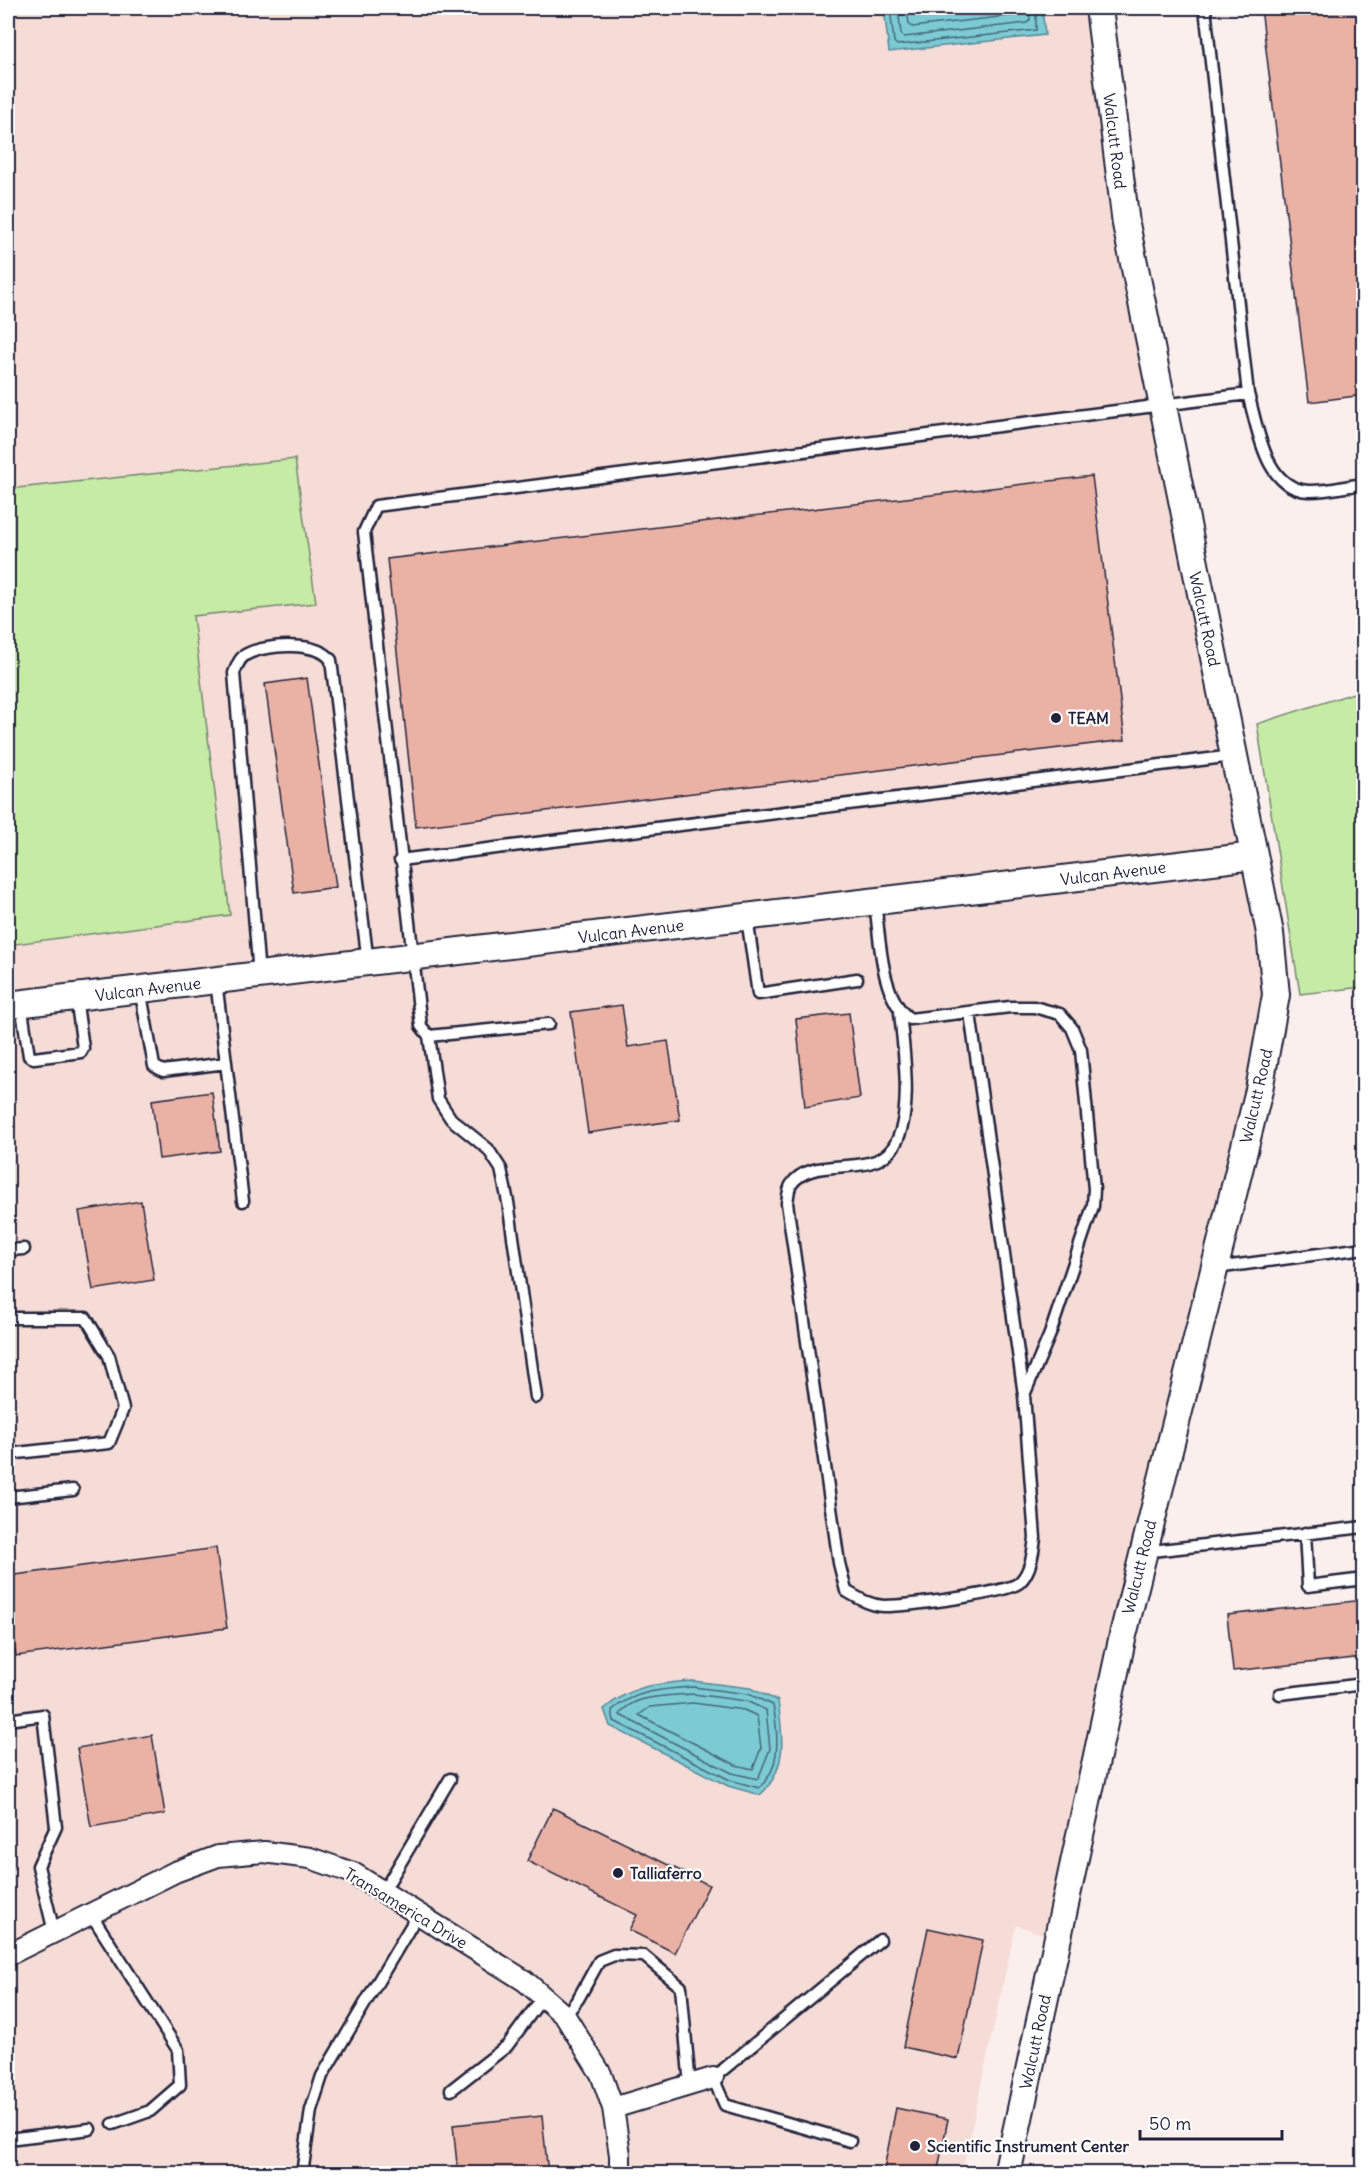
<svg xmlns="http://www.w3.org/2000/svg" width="1371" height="2181" font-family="Delius,sans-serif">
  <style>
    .built { fill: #f6dcd7 }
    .green { fill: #c6eba5; stroke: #748670; stroke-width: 1.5 }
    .water { fill: #7bcbd4; stroke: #578797; stroke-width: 1.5 }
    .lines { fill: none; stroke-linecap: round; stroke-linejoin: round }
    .shore { stroke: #466678; stroke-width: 1.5 }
    .building { fill: #eab1a5; stroke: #22223b; stroke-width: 1.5 }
    .service-casing { stroke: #22223b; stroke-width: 15 }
    .minor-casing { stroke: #22223b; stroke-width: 24 }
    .tertiary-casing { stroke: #22223b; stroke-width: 30 }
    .service { stroke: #fff; stroke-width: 10 }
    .minor { stroke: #fff; stroke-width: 20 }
    .tertiary { stroke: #fff; stroke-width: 26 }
    .poi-dot { fill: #22223b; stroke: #fff; stroke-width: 2 }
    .labels { text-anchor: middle; stroke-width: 4.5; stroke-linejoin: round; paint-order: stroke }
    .street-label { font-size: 16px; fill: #22223b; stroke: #fff }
    .poi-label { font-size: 16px; font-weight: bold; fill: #22223b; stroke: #fff; text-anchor: start }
  </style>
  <rect width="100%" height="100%" fill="#fbefed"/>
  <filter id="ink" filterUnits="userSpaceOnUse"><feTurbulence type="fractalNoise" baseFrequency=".0167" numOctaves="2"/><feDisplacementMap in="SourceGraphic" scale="12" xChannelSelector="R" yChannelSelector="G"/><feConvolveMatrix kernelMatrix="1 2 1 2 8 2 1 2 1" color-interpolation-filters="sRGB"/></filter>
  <g filter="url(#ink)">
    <path class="built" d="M8,8H1099L1274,968L1057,1940L1016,1925L962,2173L8,2174Z"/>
    <path class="green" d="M295,459L316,603L193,616L230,915L8,945V489Z
      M1363,690V987L1300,994L1257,724Z"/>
    <path class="water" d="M884,8H1042L1045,35L889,52Z
      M693,1681L750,1688L778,1701C783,1735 788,1770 760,1795L728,1786L610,1726L604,1709C634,1684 656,1684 693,1681Z"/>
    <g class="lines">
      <path class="shore" d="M890,8L894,42L897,45L1036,30V8
        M898,8L901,34L904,37L1027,23L1030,20L1029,8
        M907,8L909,24L912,27L1017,15L1020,8
        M693,1687L748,1694L773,1705C778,1732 782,1768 759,1788L730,1780L614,1721L612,1710C637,1690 663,1689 693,1687Z
        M693,1694L746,1701L766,1710L770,1749L758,1779L732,1773L620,1715C631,1694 672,1696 693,1694Z
        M693,1703L744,1710L757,1716L761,1748L753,1769L736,1765L639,1715L650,1707Z"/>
    </g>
    <path class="building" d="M1261,8H1364V395L1309,402Z
      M1092,476L1125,740L416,827L387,559Z
      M307,678L336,887L294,893L265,684Z
      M622,1005L628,1047L668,1041L680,1120L588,1133L571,1012Z
      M849,1013L860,1098L805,1107L796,1019Z
      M212,1092L220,1151L159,1159L152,1100Z
      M141,1201L154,1280L93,1290L79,1211Z
      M216,1548L227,1628L16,1656L10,1616H8V1576Z
      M1364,1600V1657L1233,1671L1227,1615Z
      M152,1735L165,1814L91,1827L77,1748Z
      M553,1808L709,1885L675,1953L629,1930L637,1915L527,1861Z
      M928,1928L983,1940L958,2059L903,2047Z
      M896,2108L948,2119L937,2174H883Z
      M542,2116L548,2174H458L453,2125Z"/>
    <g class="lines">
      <defs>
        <path id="service" d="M1205,8L1248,394
          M400,860L1233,756
          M875,902C880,937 880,998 910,1019L1010,1007H1034L1060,1014L1072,1028L1081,1050L1094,1189L1093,1206L1050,1334L1024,1395L1035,1538C1033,1553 1031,1571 1020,1582C1008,1594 904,1606 884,1606C869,1605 858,1598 846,1591L839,1563L787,1203C788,1198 788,1190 791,1185C810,1154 869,1179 892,1149C915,1119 903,1047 900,1012
          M747,918L758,994L857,979
          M259,975L234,673C237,666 239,658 247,654C266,644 318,641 331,660L368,963
          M216,981L243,1201
          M140,989L154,1066L163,1071L226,1063
          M21,1004L29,1056L34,1058L81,1052L83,1048L76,997
          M970,1013L1024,1395
          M549,1024L429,1036L421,1026L364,532L376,506L1248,394C1258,427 1264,488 1308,491C1325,492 1346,486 1364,484
          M429,1036L438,1099L451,1119L488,1149L501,1169L508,1202L536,1397
          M8,1250L24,1249
          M1216,1268L1364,1248
          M8,1318H86L109,1356L123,1409L109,1443L8,1454
          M8,1497L73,1490
          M1305,1533L1308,1586L1364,1579
          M1143,1552L1364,1527
          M1280,1694L1364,1684
          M8,1720L43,1715L56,1827L38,1866L54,1932
          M383,1892L450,1779
          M91,1914L178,2050L180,2085L150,2111L113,2124
          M565,2016L578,1999L599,1961L614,1955L644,1956L681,1987L690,2086
          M451,2090L507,2046L543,1997
          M8,2139L90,2129
          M850,2141L725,2105L713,2078L880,1940
          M302,2174L311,2110L322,2076L418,1914"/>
        <path id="minor" d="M8,1955L175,1872L218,1856L264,1852L310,1858L353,1873L525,1981L565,2016L601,2074L613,2108L620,2155V2174
          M613,2108L713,2078"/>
        <path id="tertiary" d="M8,1005L1254,856
          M1007,2174L1123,1635L1259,1090L1276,995L1270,933L1126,224L1099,8"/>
      </defs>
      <use href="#service" class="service-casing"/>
      <use href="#minor" class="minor-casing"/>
      <use href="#tertiary" class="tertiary-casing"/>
      <use href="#service" class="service"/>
      <use href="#minor" class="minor"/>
      <use href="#tertiary" class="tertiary"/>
    </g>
  </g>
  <g class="poi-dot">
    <circle cx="1056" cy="718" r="6"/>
    <circle cx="618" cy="1873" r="6"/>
    <circle cx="915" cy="2146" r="6"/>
  </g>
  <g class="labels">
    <g class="street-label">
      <text transform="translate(1115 141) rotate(83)" y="6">Walcutt Road</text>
      <text transform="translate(1205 619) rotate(78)" y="6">Walcutt Road</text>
      <text transform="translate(1113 873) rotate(-7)" y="6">Vulcan Avenue</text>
      <text transform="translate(631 931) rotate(-7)" y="6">Vulcan Avenue</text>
      <text transform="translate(148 989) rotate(-7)" y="6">Vulcan Avenue</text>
      <text transform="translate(1256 1096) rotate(-77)" y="6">Walcutt Road</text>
      <text transform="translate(1139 1567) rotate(-76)" y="6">Walcutt Road</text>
      <text transform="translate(406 1908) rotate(31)" y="6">Transamerica Drive</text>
      <text transform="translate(1035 2042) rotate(-78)" y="6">Walcutt Road</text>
    </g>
    <g class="poi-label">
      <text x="1068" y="724">TEAM</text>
      <text x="630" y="1879">Talliaferro</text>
      <text x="927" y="2152">Scientific Instrument Center</text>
    </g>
  </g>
  <rect width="1371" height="2181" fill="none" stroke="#fff" stroke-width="30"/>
  <rect x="15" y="15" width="1341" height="2151" fill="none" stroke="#22223b" stroke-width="2" filter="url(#ink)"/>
  <path d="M1140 2130v9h142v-9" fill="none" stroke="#22223b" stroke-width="3"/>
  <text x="1149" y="2130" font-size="18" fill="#22223b" stroke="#ffffff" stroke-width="4.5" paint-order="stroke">50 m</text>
</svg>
